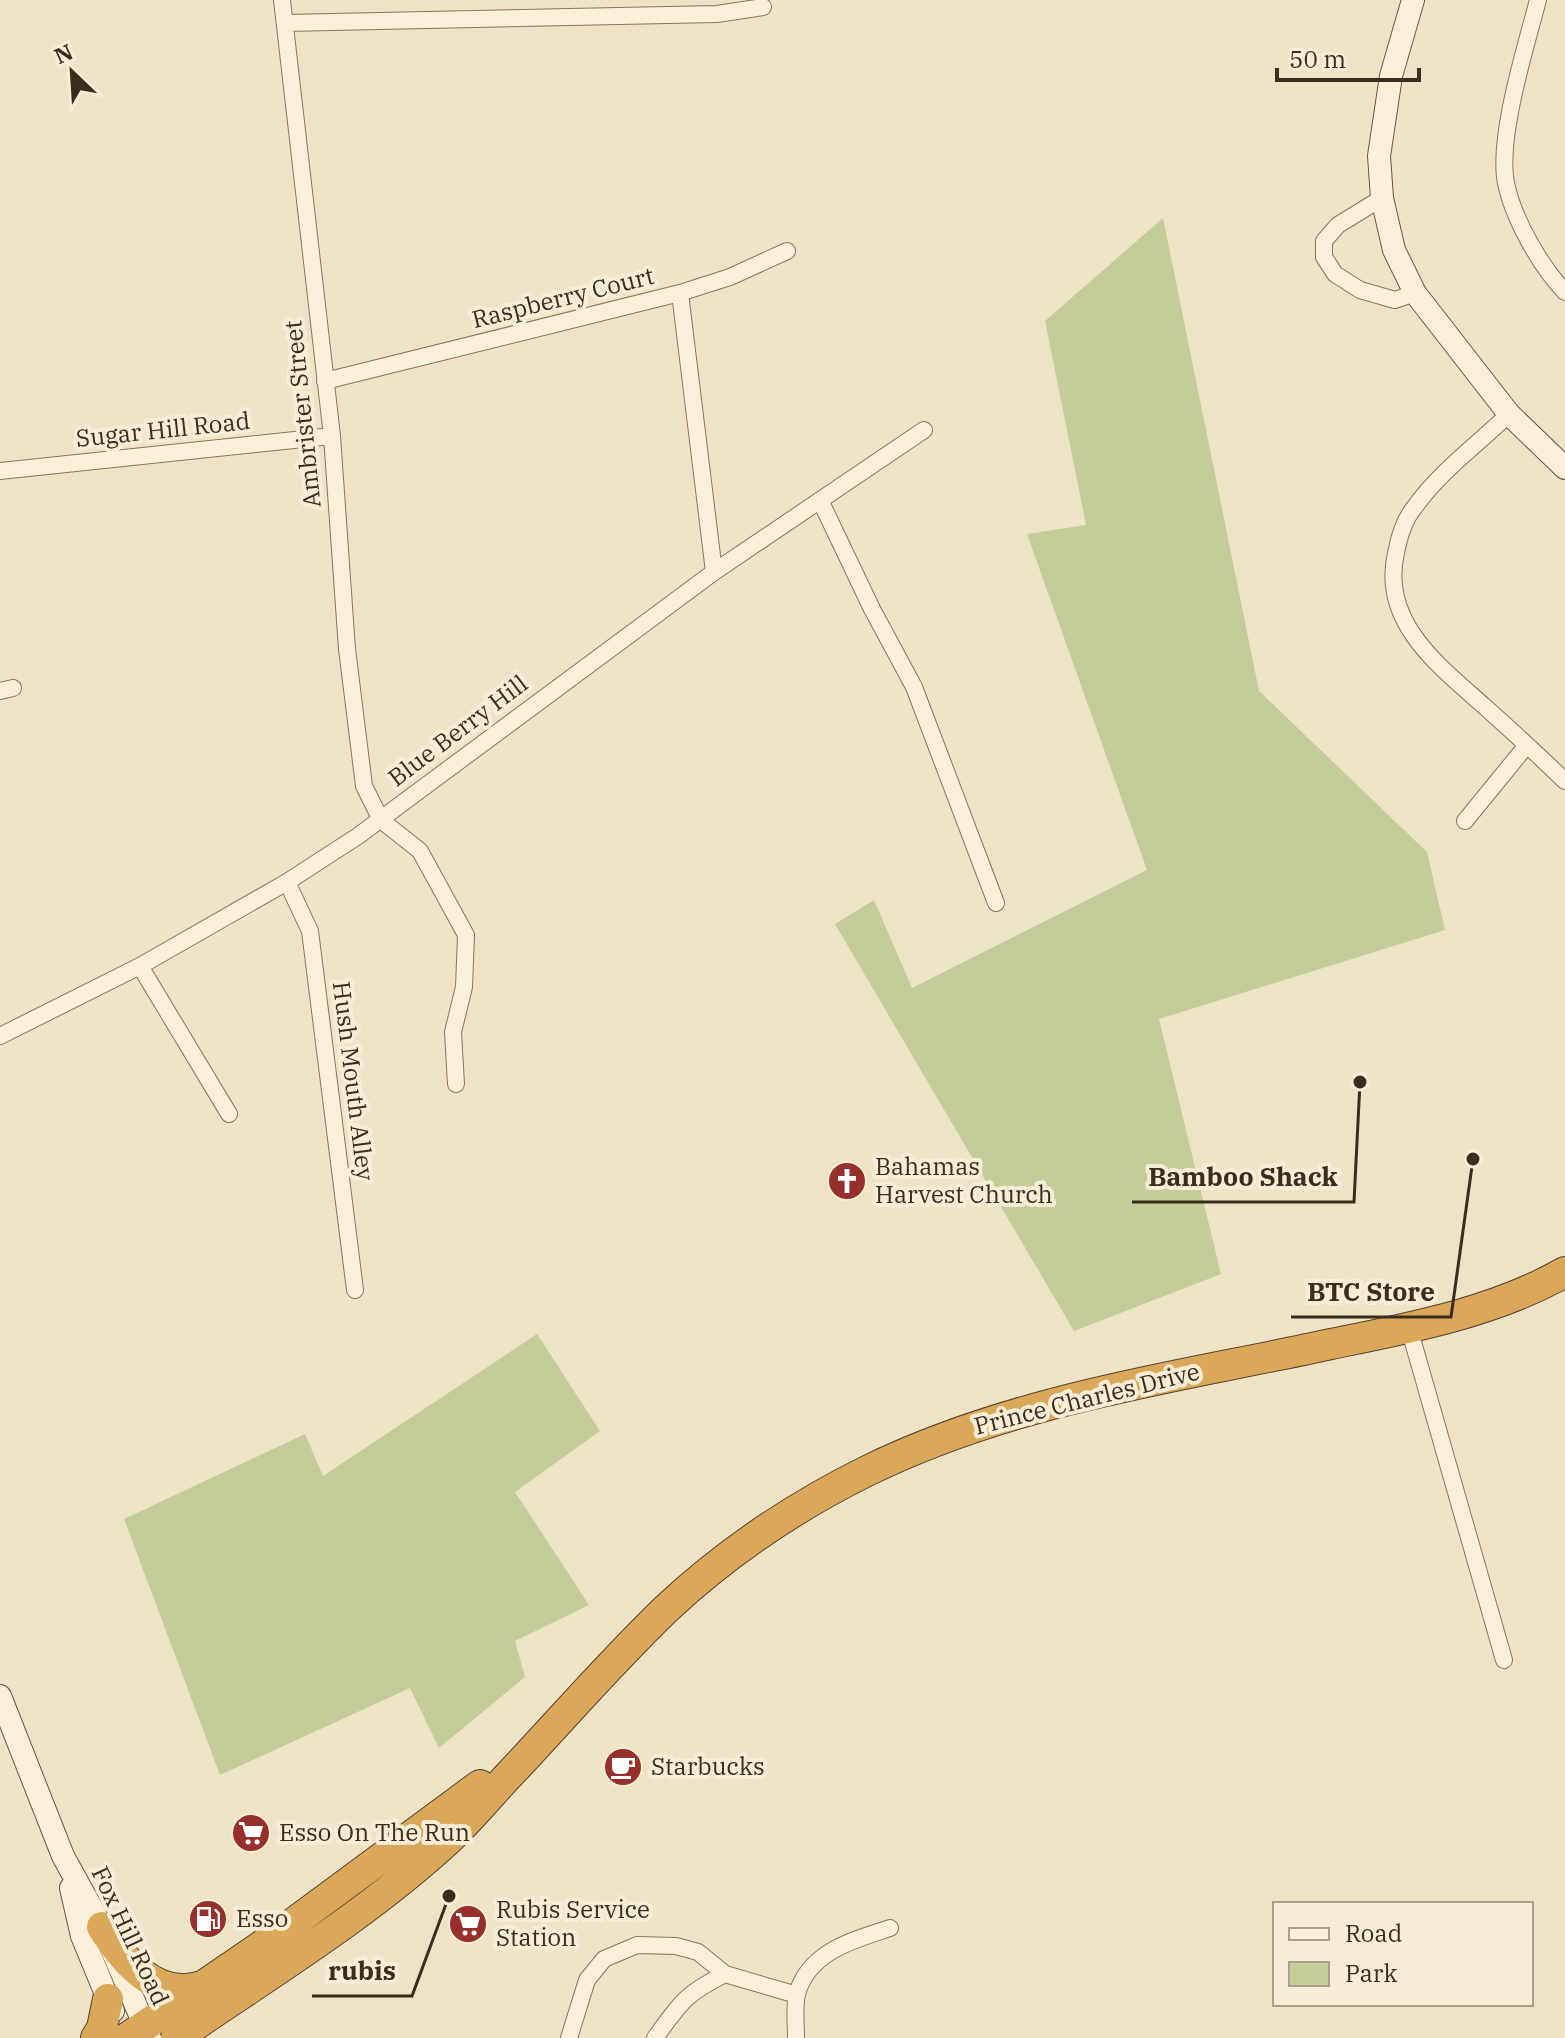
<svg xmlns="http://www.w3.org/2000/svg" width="1565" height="2038" font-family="'IBM Plex Serif',serif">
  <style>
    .green { fill: #c4cc9a }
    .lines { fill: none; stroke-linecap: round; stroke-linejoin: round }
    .street-casing { stroke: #89755c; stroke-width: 18 }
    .secondary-casing { stroke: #6b573f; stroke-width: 24 }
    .highway-casing { stroke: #574330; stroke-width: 32 }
    .street { stroke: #f8f0d9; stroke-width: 16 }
    .secondary { stroke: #f8f0d9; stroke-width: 22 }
    .highway { stroke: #dba758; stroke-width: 30 }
    .labels { text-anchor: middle; stroke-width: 8; stroke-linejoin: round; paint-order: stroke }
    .street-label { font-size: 24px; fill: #392d1f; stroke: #f5edd5 }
    .poi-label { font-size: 24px; fill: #392d1f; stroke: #f5edd5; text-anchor: start }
    .leader { fill: none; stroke: #392d1f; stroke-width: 3 }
    .callout-dot { fill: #392d1f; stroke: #f5edd5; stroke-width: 3 }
    .callout-label { font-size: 26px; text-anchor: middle; font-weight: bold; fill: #392d1f; stroke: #f5edd5; stroke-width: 8; stroke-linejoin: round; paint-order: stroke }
  </style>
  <rect width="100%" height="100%" fill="#eee3c6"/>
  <path class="green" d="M1163,218L1259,691L1427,852L1445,930L1159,1019L1221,1274L1074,1331L835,924L874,900L912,988L1147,870L1027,534L1086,525L1045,321Z
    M537,1334L600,1431L515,1492L589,1605L515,1641L525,1677L439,1748L410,1688L220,1775L124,1519L305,1434L323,1476Z"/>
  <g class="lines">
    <defs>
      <path id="street" d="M282,0L332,436L347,649L364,786L381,820L420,851L466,935L464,987L453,1032L456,1084
        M1538,0C1526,46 1497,138 1506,183C1513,218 1540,266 1565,292
        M285,23L717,14L763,7
        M1382,198L1338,225L1324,241V257L1335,274L1360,290L1395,300L1415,293
        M680,293L730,277L787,251
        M325,381L680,293L714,572
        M1509,414C1478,444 1439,472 1414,508C1404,520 1399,537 1396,553C1380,622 1439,666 1484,706C1512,731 1538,755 1565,781
        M0,471L332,436
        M820,500L872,609L914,687L996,903
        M0,691L13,688
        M1465,821L1527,745
        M287,882L310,931L355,1290
        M140,966L229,1114
        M0,1036L140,966L287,882L358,836L714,572L924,430
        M1409,1328L1504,1660
        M569,2038L587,1980L604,1959L637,1945L676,1946L698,1952L725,1974L797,1995
        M655,2038C681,2002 685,1994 725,1974
        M796,2038C796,2024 794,2007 797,1994C809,1951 854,1940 890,1928"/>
      <path id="secondary" d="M1413,0L1391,76L1379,156L1382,198L1394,250L1415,293L1509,414L1565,468
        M0,1696L63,1856L102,1927L150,2038
        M71,1888L82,1936L113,2011"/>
      <path id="highway" d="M102,1927C124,1962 159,2003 205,1985
        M96,2038L102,2028L108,1999
        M127,2038L273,1938L480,1785
        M176,2038C268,1975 365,1916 447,1841C469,1821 488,1797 509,1775C561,1720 611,1662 666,1609C726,1553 794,1507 867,1471C1013,1399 1175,1378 1331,1344C1410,1328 1495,1312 1565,1272"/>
    </defs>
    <use href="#street" class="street-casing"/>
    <use href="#secondary" class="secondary-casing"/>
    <use href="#highway" class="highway-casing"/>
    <use href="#street" class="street"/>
    <use href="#secondary" class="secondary"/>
    <use href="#highway" class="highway"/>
  </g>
  <defs>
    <symbol id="church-disc" viewBox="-11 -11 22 22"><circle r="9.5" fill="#97302c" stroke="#f5edd5"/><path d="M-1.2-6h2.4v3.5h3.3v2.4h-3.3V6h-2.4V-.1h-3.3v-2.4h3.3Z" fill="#fff"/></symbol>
    <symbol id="cafe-disc" viewBox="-11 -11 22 22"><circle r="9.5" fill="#97302c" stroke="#f5edd5"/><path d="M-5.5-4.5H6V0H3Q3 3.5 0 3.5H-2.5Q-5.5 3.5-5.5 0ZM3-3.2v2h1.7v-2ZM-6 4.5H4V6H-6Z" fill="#fff"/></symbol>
    <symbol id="supermarket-disc" viewBox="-11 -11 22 22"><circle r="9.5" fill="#97302c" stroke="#f5edd5"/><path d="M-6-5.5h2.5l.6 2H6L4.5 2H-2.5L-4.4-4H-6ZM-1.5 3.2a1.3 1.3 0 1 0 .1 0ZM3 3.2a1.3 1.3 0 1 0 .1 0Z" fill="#fff"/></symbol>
    <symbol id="fuel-disc" viewBox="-11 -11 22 22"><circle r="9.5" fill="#97302c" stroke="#f5edd5"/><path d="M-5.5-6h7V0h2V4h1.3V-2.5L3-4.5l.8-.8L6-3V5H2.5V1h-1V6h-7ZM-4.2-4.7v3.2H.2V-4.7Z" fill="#fff"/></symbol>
  </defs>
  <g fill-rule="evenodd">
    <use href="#church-disc" x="825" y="1159" width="44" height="44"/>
    <use href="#cafe-disc" x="601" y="1745" width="44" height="44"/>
    <use href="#supermarket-disc" x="229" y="1811" width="44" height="44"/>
    <use href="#fuel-disc" x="186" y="1897" width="44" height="44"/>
    <use href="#supermarket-disc" x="446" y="1902" width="44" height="44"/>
  </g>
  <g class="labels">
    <g class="street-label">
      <text transform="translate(563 298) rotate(-14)" y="8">Raspberry Court</text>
      <text transform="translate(303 414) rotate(-96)" y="8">Ambrister Street</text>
      <text transform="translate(163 430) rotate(-6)" y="8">Sugar Hill Road</text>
      <text transform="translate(458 731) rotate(-37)" y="8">Blue Berry Hill</text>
      <text transform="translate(353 1081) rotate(83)" y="8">Hush Mouth Alley</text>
      <text transform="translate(1087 1399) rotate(-14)" y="8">Prince Charles Drive</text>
      <text transform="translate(130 1936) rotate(65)" y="8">Fox Hill Road</text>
    </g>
    <g class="poi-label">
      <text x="875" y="1175">Bahamas<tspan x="875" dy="28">Harvest Church</tspan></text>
      <text x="651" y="1775">Starbucks</text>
      <text x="279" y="1841">Esso On The Run</text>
      <text x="496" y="1918">Rubis Service<tspan x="496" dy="28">Station</tspan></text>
      <text x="236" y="1927">Esso</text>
    </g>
  </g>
  <path class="leader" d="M1360 1082L1354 1202H1132M1473 1159L1451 1317H1291M449 1896L412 1996H312"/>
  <g class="callout-dot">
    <circle cx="1360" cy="1082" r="8"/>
    <circle cx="1473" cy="1159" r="8"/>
    <circle cx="449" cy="1896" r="8"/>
  </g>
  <g class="callout-label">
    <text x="1243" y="1186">Bamboo Shack</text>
    <text x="1371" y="1301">BTC Store</text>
    <text x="362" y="1980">rubis</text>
  </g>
  <rect x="1273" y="1902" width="260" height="104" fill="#f5edd5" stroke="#aaa08c" stroke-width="2"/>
  <rect x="1289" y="1928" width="40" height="12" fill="#f8f0d9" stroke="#aaa08c" stroke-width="2"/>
  <text x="1345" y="1942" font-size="24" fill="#392d1f">Road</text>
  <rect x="1289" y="1962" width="40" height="24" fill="#c4cc9a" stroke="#aaa08c" stroke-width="2"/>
  <text x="1345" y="1982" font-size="24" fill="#392d1f">Park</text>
  <g transform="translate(72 72) rotate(335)" stroke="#f5edd5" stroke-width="6" paint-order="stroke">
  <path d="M0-6L14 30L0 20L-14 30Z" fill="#392d1f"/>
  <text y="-12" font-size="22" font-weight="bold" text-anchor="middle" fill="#392d1f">N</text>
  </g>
  <path d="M1277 68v12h142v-12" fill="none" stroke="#392d1f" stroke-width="4"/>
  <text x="1289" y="68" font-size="24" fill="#392d1f" stroke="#f5edd5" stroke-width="6" paint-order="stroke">50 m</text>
</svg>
